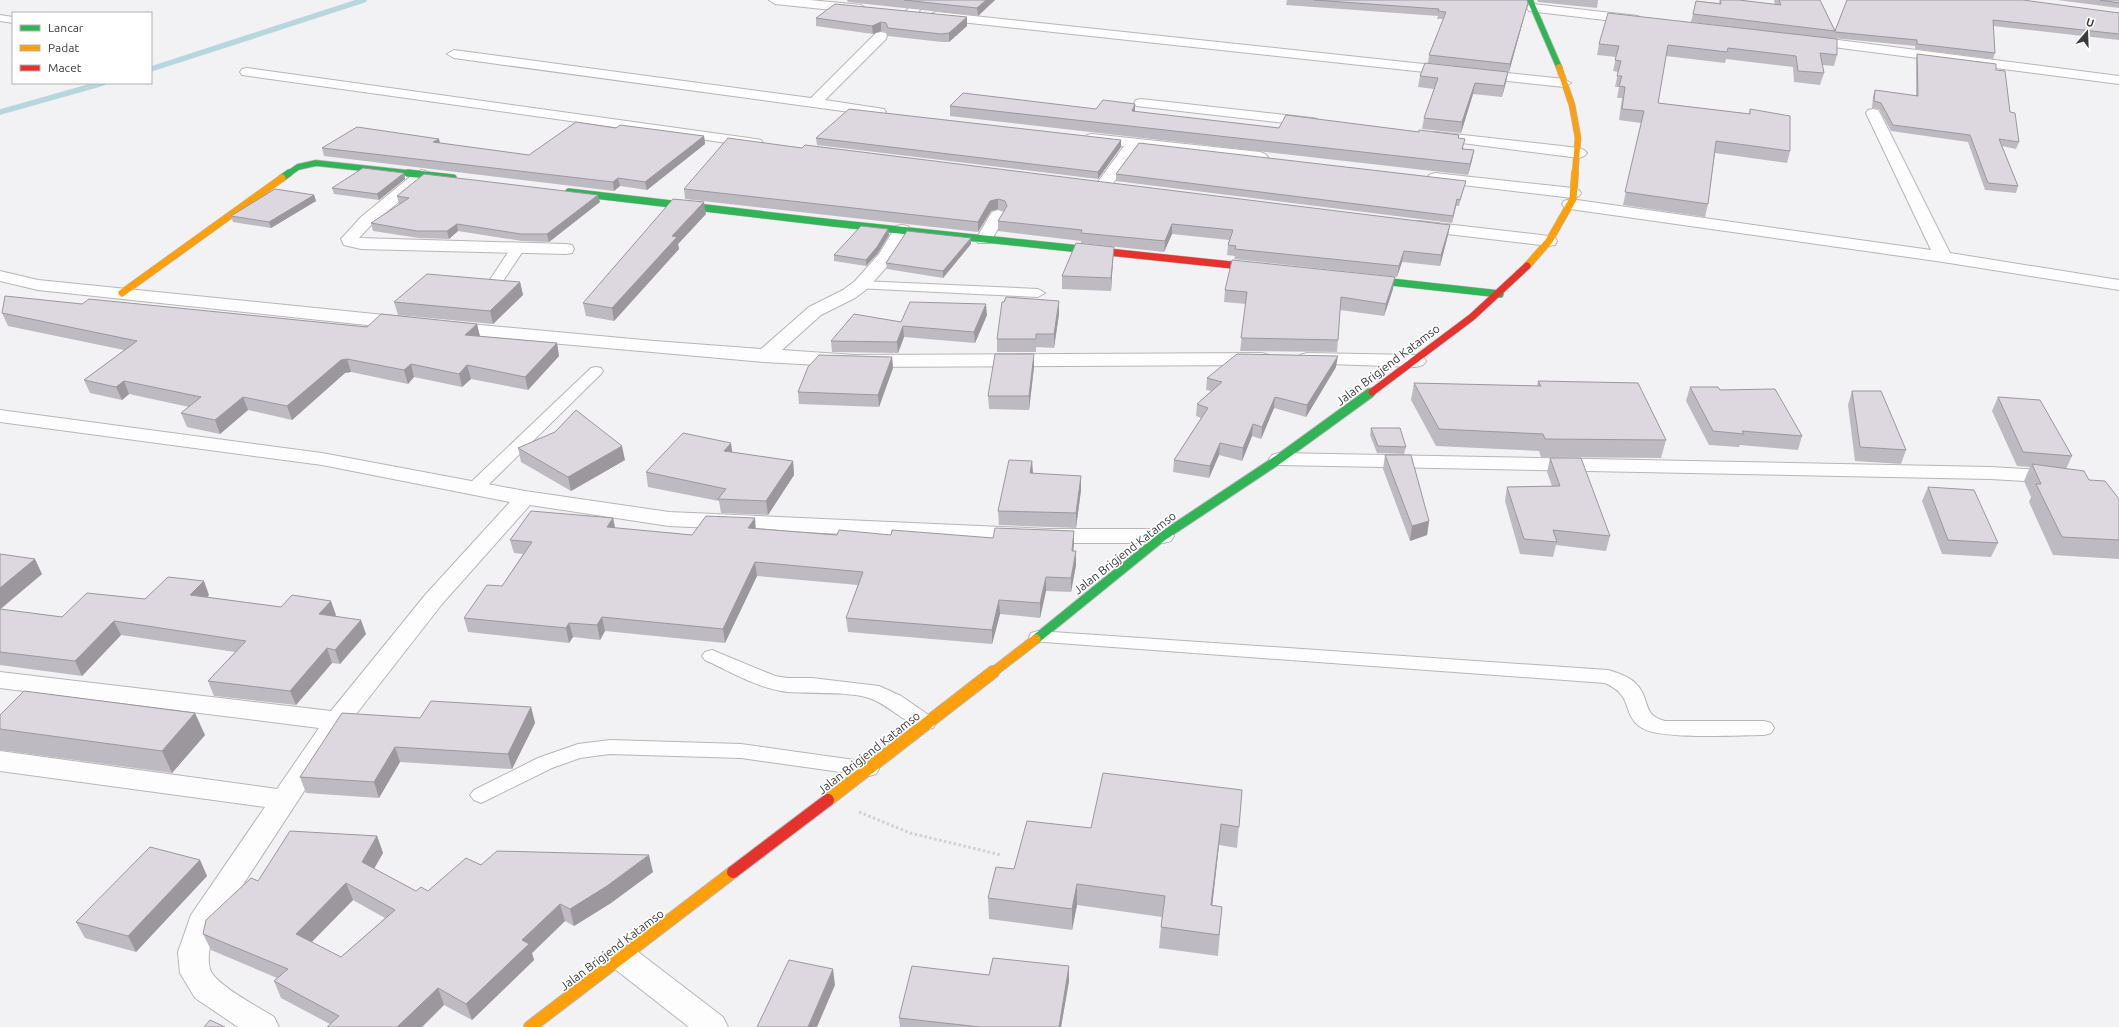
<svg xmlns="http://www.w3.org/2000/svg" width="2119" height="1027" font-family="Ubuntu,sans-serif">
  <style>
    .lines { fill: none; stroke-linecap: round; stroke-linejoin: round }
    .stream { stroke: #b6d7dc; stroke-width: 5.5 }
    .lane-casing { stroke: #b6b6b7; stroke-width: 2 }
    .street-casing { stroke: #b6b6b7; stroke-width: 2 }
    .fast-far2-casing { stroke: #b6b6b7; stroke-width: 7 }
    .fast-far1-casing { stroke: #b6b6b7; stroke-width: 8 }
    .fast-casing { stroke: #b6b6b7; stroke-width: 11 }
    .slow-far3-casing { stroke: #b6b6b7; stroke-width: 7 }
    .slow-far2-casing { stroke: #b6b6b7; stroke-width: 8 }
    .slow-far1-casing { stroke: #b6b6b7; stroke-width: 11 }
    .slow-casing { stroke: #b6b6b7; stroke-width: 14 }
    .jam-far1-casing { stroke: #b6b6b7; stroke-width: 8 }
    .jam-casing { stroke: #b6b6b7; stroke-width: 14 }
    .path { stroke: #d1d1d2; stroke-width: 3; stroke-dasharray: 2.5 2.5; stroke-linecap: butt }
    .lane { fill: #fdfdfd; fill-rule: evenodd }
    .street { fill: #fdfdfd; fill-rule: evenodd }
    .fast-far2 { stroke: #30b455; stroke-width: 5.5 }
    .fast-far1 { stroke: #30b455; stroke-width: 7 }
    .fast { stroke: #30b455; stroke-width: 9 }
    .slow-far3 { stroke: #ff9f0a; stroke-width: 5.5 }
    .slow-far2 { stroke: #ff9f0a; stroke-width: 7 }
    .slow-far1 { stroke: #ff9f0a; stroke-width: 9 }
    .slow { stroke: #ff9f0a; stroke-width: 12 }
    .jam-far1 { stroke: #e5322d; stroke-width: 7 }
    .jam { stroke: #e5322d; stroke-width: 12 }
    .wall { fill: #bebac1; fill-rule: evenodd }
    .shaded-wall { fill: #9b979d }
    .building { fill: #ddd8e0; stroke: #9b979d; fill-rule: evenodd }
    .labels { text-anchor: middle; stroke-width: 3.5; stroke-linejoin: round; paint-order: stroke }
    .street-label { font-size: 12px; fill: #3b3b3c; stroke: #fff }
  </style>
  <rect width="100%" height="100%" fill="#f2f2f4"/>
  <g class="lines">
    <path class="stream" d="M151,69L364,0
      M0,112L103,83"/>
    <defs>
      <path id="lane" d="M0,15L13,17V23L0,21Z
        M518,244L525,248L501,284H491L489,281L513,245Z
        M861,281L1038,289L1045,293L1038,297L856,288L854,285Z
        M596,367L601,368L603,371L601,374L481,492H469L467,488L469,484L591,368Z
        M1038,631L1608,670C1618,673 1631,677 1638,686C1650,700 1642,715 1665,721H1764L1771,723L1774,728L1771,733L1764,735C1739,735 1661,740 1642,728C1621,715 1635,696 1605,683L1031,641L1029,637L1031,633Z
        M712,650L775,676L787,678H812L879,686L901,696L933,718L936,723L933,728C914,733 889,704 869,698C847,691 811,694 788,692C759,689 731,672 705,660L702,656L705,652Z
        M610,740L741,744L869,762L876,764L879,769L876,774L869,776L741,758L610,754L580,758L552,768L481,803L474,800L470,795L474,790L538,758L578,744Z"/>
      <path id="street" d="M769,0H810L861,5L867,9L861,13L775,4Z
        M917,0H930L914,16H906L904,13Z
        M1533,4L1638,16L1644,20L1638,24L1529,11L1527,8L1529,5Z
        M937,12L1564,79L1571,83L1564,87L933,19L931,16L933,13Z
        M881,32L886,33L887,36L886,39L825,100L884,109L886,112L884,115L879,116L454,58L447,54L454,50L811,98L876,33Z
        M1807,36L2119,76V84L1802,43L1800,40L1802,37Z
        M247,68L756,139L761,140L763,143L761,146L756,147L242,75L240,72L242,69Z
        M1141,99L1312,118L1317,119L1319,122L1317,125L1312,126L1136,106L1134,103L1136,100Z
        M1873,109L1878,110L1880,113L1950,253L2119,280V290L1943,262L1570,209L1564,207L1562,204L1564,201L1570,199L1931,250L1866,113L1868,110Z
        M1436,132L1579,148L1584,150L1587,153L1584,156L1579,158L1431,139L1429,136L1431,133Z
        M1092,134L1260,152L1265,154L1268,157L1265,160L1260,162L1138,148L1109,189H1097L1095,186L1124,146L1087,141L1085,138L1087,135Z
        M422,170L428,172L430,175L428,178L373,223L359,238L566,244L572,245L574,249L572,253L566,254L361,249L344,245L341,239L361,217L416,172Z
        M1435,173L1573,188L1579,190L1581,193L1579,196L1573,198L1429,181L1427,178L1429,175Z
        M998,210L1004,212L1006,215L992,239L990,243H978L976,239L990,215L992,212Z
        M1419,221L1549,236L1555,237L1557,241L1555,245L1549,246L1413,230L1411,226L1413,222Z
        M902,225L908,226L910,230L892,261L867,289L855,298L821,315L782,350L854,355L1262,353L1269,355L1272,359L1269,363L1262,365L854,367L764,362L448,334L441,332L439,328L441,324L448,322L654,341L761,349L809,307L843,290L855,281L879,254L896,226Z
        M0,271L38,280L404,317L411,319L413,323L411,327L404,329L38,290L0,281Z
        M1307,353L1416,355L1423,357L1426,361L1423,365L1416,367L1300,363L1297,359L1300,355Z
        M0,410L322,453L525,491L669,512L1048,529H1163L1171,531L1174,536L1171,541L1163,543H1048L669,526L530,505L442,604L346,727L216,926C212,940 206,954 210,969C214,984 260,1008 274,1017L279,1027H238L195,998L180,973L178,952L191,915L265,807L0,771V751L277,789L319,728L0,688V672L331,711L426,594L510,502L322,465L0,422Z
        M1279,453L1990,467L2058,471L2066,472L2069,477L2066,482L2058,483L1990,479L1279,465L1272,463L1269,459L1272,455Z
        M622,945L633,948L723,1017L728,1027H689L611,966L607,957L611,948Z"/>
      <path id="fast-far2" d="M1530,0L1559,67
        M288,174L298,167L316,163L417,174"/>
      <path id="fast-far1" d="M408,173L453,178
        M282,178L289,173
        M569,192L833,223L1080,249
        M1364,279L1500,294
        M1369,394L1372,392"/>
      <path id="fast" d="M1036,639L1163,536L1279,459L1370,393"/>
      <path id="slow-far3" d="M1559,67L1572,105L1578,138L1575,174"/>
      <path id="slow-far2" d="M1527,266L1549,241L1573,199L1575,173
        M122,293L282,178"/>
      <path id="slow-far1" d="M992,673L1036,639"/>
      <path id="slow" d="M828,800L993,672
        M530,1027L733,872"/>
      <path id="jam-far1" d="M1080,249L1260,268
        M1372,392L1472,317L1527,266"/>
      <path id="jam" d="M733,872L828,800"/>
    </defs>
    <use href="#lane" class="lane-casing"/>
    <use href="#street" class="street-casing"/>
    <use href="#fast-far2" class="fast-far2-casing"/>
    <use href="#fast-far1" class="fast-far1-casing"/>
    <use href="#fast" class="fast-casing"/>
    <use href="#slow-far3" class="slow-far3-casing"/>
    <use href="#slow-far2" class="slow-far2-casing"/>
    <use href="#slow-far1" class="slow-far1-casing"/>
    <use href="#slow" class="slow-casing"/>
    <use href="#jam-far1" class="jam-far1-casing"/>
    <use href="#jam" class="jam-casing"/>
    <path class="path" d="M859,812L910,833L1001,855"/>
    <use href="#lane" class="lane"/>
    <use href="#street" class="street"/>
    <use href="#fast-far2" class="fast-far2"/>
    <use href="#fast-far1" class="fast-far1"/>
    <use href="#fast" class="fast"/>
    <use href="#slow-far3" class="slow-far3"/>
    <use href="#slow-far2" class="slow-far2"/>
    <use href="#slow-far1" class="slow-far1"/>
    <use href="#slow" class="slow"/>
    <use href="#jam-far1" class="jam-far1"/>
    <use href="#jam" class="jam"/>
  </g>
  <path class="wall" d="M847,0H995L978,16L848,2Z
    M1287,0H1527L1526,10L1509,72L1428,63L1429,55L1444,19H1437L1438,16L1286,5Z
    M1537,0H1598V1L1597,8L1538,2Z
    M1720,0H1739L1775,5L1774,0H1820L1835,30L1847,0L2119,13V40L1993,26L1995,53L1993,59L1915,49V46L1833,38V39L1837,55L1834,66L1822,65L1824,73L1820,85L1794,82L1793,67L1726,59L1725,63L1666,56L1658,103L1749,114L1750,109L1790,151L1787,163L1715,153L1708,204L1705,217L1623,205L1641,123L1619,120L1622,98H1617L1619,87H1615L1618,72L1613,71L1616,57L1597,55L1599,44L1780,33L1691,22L1696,1L1719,3Z
    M2057,0H2119V8Z
    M967,17V26L949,42H942L888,36L886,32L881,31L873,34L816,26V18Z
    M1917,54L1996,70L2010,112L2019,142L2016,149L2002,146L2018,186L2016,193L1985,190L1968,142L1891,131L1879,109L1872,108L1873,96L1875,90L1916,96V60Z
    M1508,72L1506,82L1502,97L1473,94L1461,133L1422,129L1424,118L1434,89L1418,87L1420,76Z
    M950,106L1096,109L1135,112L1279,128L1419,132L1459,135L1458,138L1464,149L1474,150L1472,160L1468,175L950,116Z
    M616,128L704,136L705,144L647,190L620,186L614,191L324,156L322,148L440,143L529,155Z
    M816,138L1121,140V147L1098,179L817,145Z
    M802,148L1450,225L1448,235L1440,266L1402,262L1397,277L1234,259L1235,256L1227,255L1228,245L1229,240L1172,234L1164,252L1081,243V241L998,231V221L1004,211L998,209L991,211L978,232L685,199L684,189Z
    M404,173L405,179L379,200L334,194L332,188Z
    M1116,174L1464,187L1459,206H1456L1452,223L1116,181Z
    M314,195L316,201L271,228L233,222L231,216Z
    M397,196L600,202L549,242L522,241L458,231L449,239L419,238L373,231L371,223L401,204H399Z
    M706,214L678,244L679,249L614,321L586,316L583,303Z
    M888,229L889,235L878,253L866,266L834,261V255Z
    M971,238V244L943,278L887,269L886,263Z
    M1113,259L1111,291L1062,289V276Z
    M520,282L523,295L493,324L398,315L394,302Z
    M1393,289L1384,316L1340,310L1338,340L1337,352L1240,351L1246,304L1224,302L1225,290Z
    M82,304L367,327L477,324L480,336L557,343L559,356L528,390L471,379L462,387L414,377L408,384L351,372L345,373L292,420L248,410L220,434L187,427L181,413L189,407L129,394L122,400L90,393L84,380L124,350L8,326L2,313Z
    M1059,314L1054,348L1036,347V352H997V339Z
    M987,315L975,343L904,337L898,353L832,352L831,341L901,322Z
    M892,357L893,368L879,407L799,404L798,392Z
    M1034,367L1029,410L989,409L988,396Z
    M1336,367L1306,417L1274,408L1261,439L1252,436L1242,461L1219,455L1209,478L1173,472L1174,460L1201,418L1196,416L1197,404L1211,391L1206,390L1207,378Z
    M1538,381L1666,440L1661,458L1541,457L1539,451L1436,446L1411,400L1414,383L1537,386Z
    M1690,387L1720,390L1802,436L1798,450L1740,445L1739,447L1709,445L1686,401Z
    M1852,391L1906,450L1901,464L1855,461L1848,405Z
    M1998,397L2072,456L2066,469L2089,480L2119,499V559L2053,555L2029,502L2031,497L2024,481L2030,467L2017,466L1992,411Z
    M1371,428L1406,447L1404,454L1377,453L1370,435Z
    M518,448L625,460L571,491L521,462Z
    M733,452L793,461L794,475L768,515L721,513L719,501L648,487L646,472Z
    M1385,455L1429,521L1427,535L1410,541L1383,469Z
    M1550,458L1610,536L1606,551L1556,545L1553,557L1520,554L1505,501L1507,487L1552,486L1547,472Z
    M1032,461L1033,474L1081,476V490L1076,528L999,525L998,511Z
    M1928,487L1998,543L1991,557L1942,554L1922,501Z
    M613,518L615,528L692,535L756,528L837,535H891L993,538L1074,531L1073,551H1076V565L1071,592L1046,591L1040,618L1000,614L992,644L848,632L846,618L858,585L757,576L725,643L605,631L600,640L573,637L569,643L468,632L464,618L502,586L523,554L514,553L510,540Z
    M0,554L42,574L1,609L62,617L145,599L209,595L207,597L336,615L335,616L366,634L340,664L332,663L296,705L214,696L208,681L235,652L121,635L82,676L0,665Z
    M531,707L535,723L512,769L400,762L379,798L306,793L300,777L420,718Z
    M0,715L205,735L172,773L0,750Z
    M1242,790L1237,848L1219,845L1212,905L1222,907L1218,956L1159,948L1161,927L1162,917L1077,905L1072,930L989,919L988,898L1014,869L1091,828Z
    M377,836L383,853L374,869L416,891H428L481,865L653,872L611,903L574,926L565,921L532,953L534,960L472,1020L444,1005L330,1024L281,998L274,981L277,978L211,950L203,934L258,881ZM353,900L385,918L341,957L311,942Z
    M200,860L207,876L136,952L85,938L76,922Z
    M989,975L1069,981L1061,1027H900L899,1018Z"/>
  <path class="shaded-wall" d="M986,0H995L978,16L977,8Z
    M1528,3L1526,10L1509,72L1510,64Z
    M967,17V26L949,42V33Z
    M881,22V31L873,34L872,26Z
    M1508,72L1506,82L1502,97L1504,86Z
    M1475,83L1473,94L1461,133L1462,122Z
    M1135,104V114L1132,111Z
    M704,136L705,144L647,190L645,182Z
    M439,139L441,147L433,142Z
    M1121,140V147L1098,179V172Z
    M1474,150L1472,160L1468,175L1470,164Z
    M404,173L405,179L379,200L377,194Z
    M618,178L620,186L614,191L613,182Z
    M314,195L316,201L271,228L269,222Z
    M598,195L600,202L549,242L547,234Z
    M998,199V209L991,211L978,232V222L990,201Z
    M1457,199L1456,206L1452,223L1453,216Z
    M704,202L706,214L678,244L679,249L614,321L612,308L672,236Z
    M457,224L458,231L449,239L447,231Z
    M1172,224V234L1164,252L1165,241Z
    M1450,225L1448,235L1440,266L1441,255Z
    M888,229L889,235L878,253L866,266V260Z
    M971,238V244L943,278V271Z
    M1114,247L1113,259L1111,291V278Z
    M1404,251L1402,262L1397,277L1399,266Z
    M1395,277L1393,289L1384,316L1386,304Z
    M520,282L523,295L493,324L490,311Z
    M1059,301V314L1054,348V334Z
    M986,304L987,315L975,343L974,332Z
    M477,324L480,337L465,335Z
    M903,326L904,337L898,353L897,342Z
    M557,343L559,356L528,390L525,377Z
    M1034,354V367L1029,410V396Z
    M1338,356L1336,367L1306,417L1307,405Z
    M892,357L893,368L879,407L878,395Z
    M347,359L351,372L345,373L292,420L287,406L341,360Z
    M411,364L414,377L408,384L404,370Z
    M467,365L471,379L462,387L459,374Z
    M124,381L129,394L122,400L116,387Z
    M243,397L248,410L220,434L215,420Z
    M1275,397L1274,408L1261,439L1262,427Z
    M1253,424L1252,436L1242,461L1243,448Z
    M731,443L733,457L724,451Z
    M1220,443L1219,455L1209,478L1210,466Z
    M622,446L625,460L571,491L568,477Z
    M793,461L794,475L768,515L766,501Z
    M1032,461L1033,475L1030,473Z
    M1081,476V490L1076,528V513Z
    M613,518L616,532L607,527Z
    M755,518L756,531L748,528Z
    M1429,521L1427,535L1410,541L1412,526Z
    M1074,531V544L1072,565V551Z
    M1076,551V565L1071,592V578Z
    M35,559L42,574L0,609V588Z
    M755,562L757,576L725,643L723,629Z
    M1046,577V591L1040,618V603Z
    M204,581L209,595L196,609L190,595Z
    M999,600L1000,614L992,644V630Z
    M331,601L336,615L324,628L319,614Z
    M602,617L605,631L600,640L597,625Z
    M361,620L366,634L340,664L335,650Z
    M114,621L121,635L82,676L75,661Z
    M569,623L573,637L569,643L566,628Z
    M327,648L332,663L296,705L290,691Z
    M531,707L535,723L512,769L508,754Z
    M195,713L205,735L172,773L162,751Z
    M395,747L400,762L379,798L374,782Z
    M1221,824L1219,845L1210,926L1211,905Z
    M377,836L383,853L368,879L362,862Z
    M649,855L653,872L611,903L574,926L570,909Z
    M200,860L207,876L136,952L128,936Z
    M346,883L353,900L303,951L296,934Z
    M1077,884V905L1072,930V909Z
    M560,904L565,921L532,953L534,960L472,1020L466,1004L522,940Z
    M1069,966V981L1061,1027H1059Z
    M833,969L835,985L817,1027H808Z
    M438,988L444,1005L422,1027H397Z"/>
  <path class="building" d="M904,0H986L977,8Z
    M1314,0H1527L1528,3L1510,64L1429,55L1446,12L1438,11L1439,9Z
    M1720,0H1739L1781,5L1779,0H1820L1835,31L1693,14L1696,1L1721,4Z
    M1847,0H2023L2119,13V34L1993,20L1995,53L1917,44V40L1835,32V31Z
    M2100,0H2119V3Z
    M835,4L967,17L949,33L941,34L888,28L886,23L881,22L872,26L816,18Z
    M1608,13L1837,39V55L1820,53L1824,73L1798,71L1796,56L1728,48L1727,52L1668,45L1658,103L1750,114V109L1790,116V151L1716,141L1708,204L1625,192L1644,111L1622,109L1625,87L1619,86L1622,76H1617L1621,61L1615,60L1619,46L1599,44Z
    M1917,54L1996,64V70L2005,71L2010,112L2015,113L2019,142L1999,139L2018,186L1988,183L1970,135L1893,125L1881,103L1874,101L1875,90L1918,96Z
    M1425,63L1508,72L1504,86L1475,83L1462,122L1424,118L1438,78L1420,76Z
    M963,93L1096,109L1103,100L1135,104L1132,111L1279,128L1286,115L1419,132V130L1459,135L1458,138L1465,139L1462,149L1474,150L1470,164L950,106Z
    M849,109L1121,140L1098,172L816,138Z
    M576,122L616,128L620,125L704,136L645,182L618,178L613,182L322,148L357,127L439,139L433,142L529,155Z
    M728,138L802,148L805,145L1450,225L1441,255L1404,251L1399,266L1235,249L1236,246L1228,245L1233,230L1172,224L1165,241L1081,233L1082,230L998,221L1007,206L1005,201L998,199L990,201L978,222L684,189Z
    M1139,143L1466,181L1460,200L1457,199L1453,216L1116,174Z
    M363,168L404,173L377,194L332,188Z
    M424,174L598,195L547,234H521L457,224L447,231H417L371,223L409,198L397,196Z
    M275,189L314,195L269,222L231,216Z
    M673,199L704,202L672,236L677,237L612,308L583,303Z
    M861,226L888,229L877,247L866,260L834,255Z
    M907,231L971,238L943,271L886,263Z
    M1076,243L1114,247L1111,278L1062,276Z
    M1232,260L1395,277L1386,304L1341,297L1338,340L1241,338L1247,292L1225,290Z
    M427,274L520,282L490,311L394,302Z
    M5,296L82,304L89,299L367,327L381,314L477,324L465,335L557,343L525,377L467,365L459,374L411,364L404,370L347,359L341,360L287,406L243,397L215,420L181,413L201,397L124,381L116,387L84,380L137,341L2,313Z
    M1006,297L1059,301L1054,334H1036V339H997L1002,302H1004Z
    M910,302L986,304L974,332L903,326L897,342L831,341L854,314L901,322Z
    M995,354H1034L1029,396H988Z
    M1237,354L1338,356L1307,405L1275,397L1262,427L1253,424L1243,448L1220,443L1210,466L1174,460L1208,408L1197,404L1222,382L1207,378Z
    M819,355L892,357L878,395L798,392L808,367Z
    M1538,381L1638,383L1666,440L1545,439L1543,434L1439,429L1414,383L1541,386Z
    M1690,387H1718L1720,390L1775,389L1802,436L1742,431L1744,434L1713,431Z
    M1852,391H1881L1906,450L1860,447Z
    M1998,397L2040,400L2072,456L2023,452Z
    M576,410L622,446L568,477L518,448L555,432Z
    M1371,428H1400L1406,447L1378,446Z
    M683,433L731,443L724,451L793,461L766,501L718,499L726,489L646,472Z
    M1385,455H1411L1429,521L1412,526Z
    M1550,458H1581L1610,536L1553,530L1557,542L1524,539L1507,487L1560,486Z
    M1009,460L1032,461L1030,473L1081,476L1076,513L998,511Z
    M2032,464L2084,471L2089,480L2105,481L2119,499V540L2062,537L2036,484H2041Z
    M1928,487L1974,490L1998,543L1948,540Z
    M531,511L613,518L607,527L692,535L706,516L755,518L748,528L837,535L839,530L891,535L892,530L993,538L995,528L1074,531L1072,551H1076L1071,578L1046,577L1040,603L999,600L992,630L846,618L863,572L755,562L723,629L602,617L597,625L569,623L566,628L464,618L487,585L502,586L532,542L510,540Z
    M0,554L35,559L0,588Z
    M168,577L204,581L190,595L281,607L292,595L331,601L319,614L361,620L335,650L327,648L290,691L208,681L246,641L114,621L75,661L0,652V609L62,617L87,593L145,599Z
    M24,691L195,713L162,751L0,729V715Z
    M431,701L531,707L508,754L395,747L374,782L300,777L342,713L420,718Z
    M1103,773L1242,790L1239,827L1221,824L1211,905L1222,907L1219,935L1161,927L1165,896L1077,884L1072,909L988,898L996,867L1014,869L1027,821L1091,828Z
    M290,831L377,836L362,862L416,891L421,887L428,891L466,858L481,865L497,851L649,855L607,886L570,909L560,904L522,940L529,944L466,1004L438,988L397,1027H327L339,1016L274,981L288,969L203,934L206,920L251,878L258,881ZM346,883L395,910L341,957L296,934Z
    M150,847L200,860L128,936L76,922Z
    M993,958L1069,966L1059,1027H980L899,1018L912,966L989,975Z
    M789,960L833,969L808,1027H757Z
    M210,1020L225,1027H204Z"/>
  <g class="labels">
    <g class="street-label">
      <text transform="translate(1388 365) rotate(-37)" y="4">Jalan Brigjend Katamso</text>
      <text transform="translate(1125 553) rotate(-38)" y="4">Jalan Brigjend Katamso</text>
      <text transform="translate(869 753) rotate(-38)" y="4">Jalan Brigjend Katamso</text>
      <text transform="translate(612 950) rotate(-37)" y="4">Jalan Brigjend Katamso</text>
    </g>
  </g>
  <rect x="12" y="12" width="140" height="72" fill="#ffffff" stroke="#b1b1b1"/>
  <rect x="20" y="25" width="20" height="6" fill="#30b455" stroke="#b1b1b1"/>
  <text x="48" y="32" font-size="12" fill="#3b3b3c">Lancar</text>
  <rect x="20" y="45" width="20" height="6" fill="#ff9f0a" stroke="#b1b1b1"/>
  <text x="48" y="52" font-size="12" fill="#3b3b3c">Padat</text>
  <rect x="20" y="65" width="20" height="6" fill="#e5322d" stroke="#b1b1b1"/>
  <text x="48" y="72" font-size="12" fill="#3b3b3c">Macet</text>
  <g transform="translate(2087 32) rotate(19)" stroke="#ffffff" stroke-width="3" paint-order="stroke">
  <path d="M0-3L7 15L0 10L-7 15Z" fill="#3b3b3c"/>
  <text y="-6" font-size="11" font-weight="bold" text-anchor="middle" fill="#3b3b3c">U</text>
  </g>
</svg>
